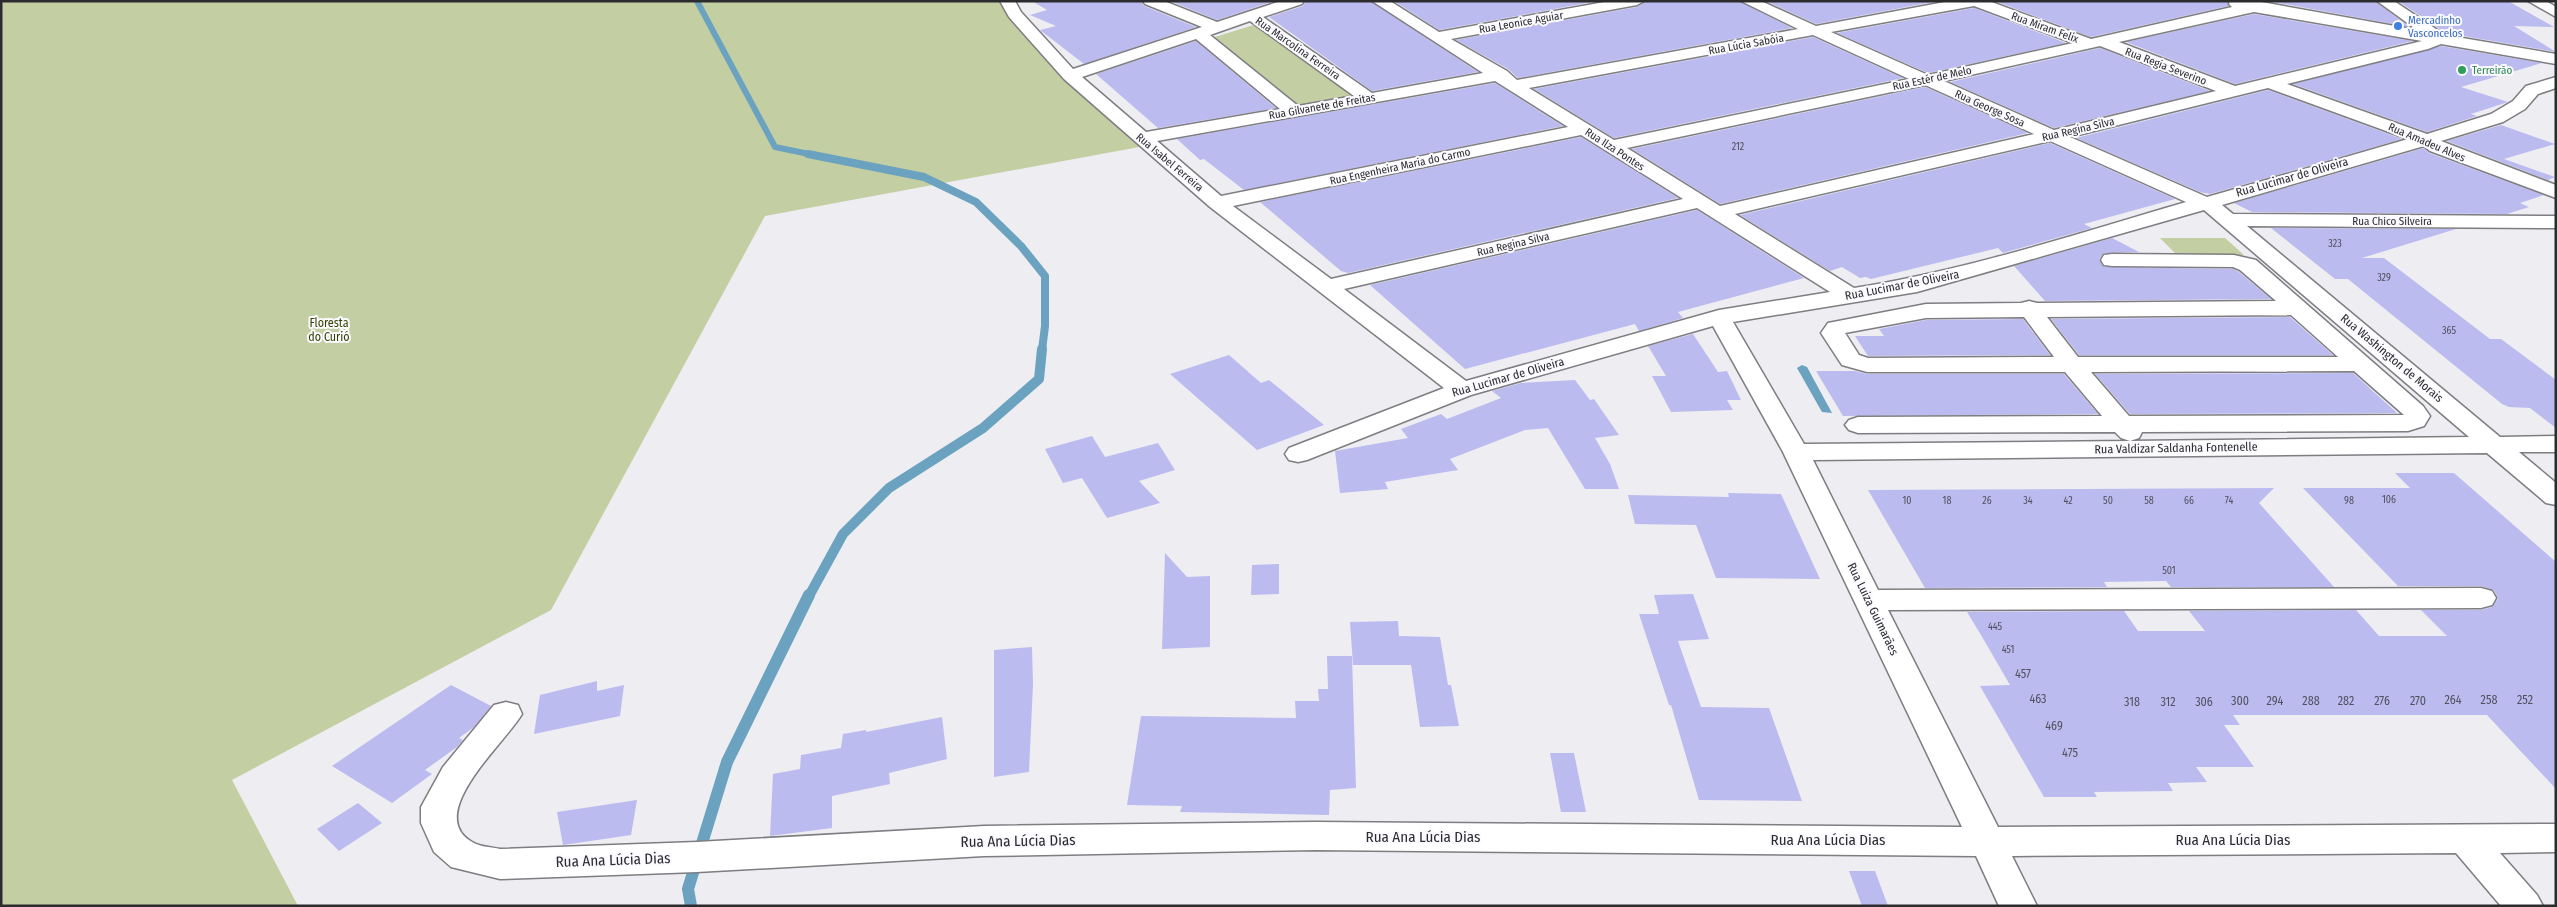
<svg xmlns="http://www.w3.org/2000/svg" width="2557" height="907" font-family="'Fira Sans Condensed',sans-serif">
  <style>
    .green { fill: #c3cea2 }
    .water { fill: #6aa2bf }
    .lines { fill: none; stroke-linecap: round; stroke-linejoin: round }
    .stream-far3 { stroke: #6aa2bf; stroke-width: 6 }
    .stream-far2 { stroke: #6aa2bf; stroke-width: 8 }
    .stream-far1 { stroke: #6aa2bf; stroke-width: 10 }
    .stream { stroke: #6aa2bf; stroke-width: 12 }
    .building { fill: #bcbbef }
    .minor-casing { stroke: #7d7d82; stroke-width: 3 }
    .minor { fill: #fff; fill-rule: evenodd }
    .shop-dot { fill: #3f7fe0; stroke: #fafaff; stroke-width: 2 }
    .leisure-dot { fill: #2e9e5b; stroke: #fafaff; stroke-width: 2 }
    .labels { text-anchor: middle; stroke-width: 4; stroke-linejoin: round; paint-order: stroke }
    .number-label { font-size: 10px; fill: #50505e }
    .far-shop-label { font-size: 11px; fill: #366cbe; stroke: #fafaff; text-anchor: start }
    .far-street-label { font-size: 11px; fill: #2c2c2e; stroke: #fafaff }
    .far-leisure-label { font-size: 11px; fill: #27864d; stroke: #fafaff; text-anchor: start }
    .street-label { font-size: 12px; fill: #2c2c2e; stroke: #fafaff }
    .park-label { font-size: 12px; fill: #374102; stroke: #fafaff }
    .near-number-label { font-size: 12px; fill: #50505e }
    .near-street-label { font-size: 15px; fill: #2c2c2e; stroke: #fafaff }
  </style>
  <rect width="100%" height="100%" fill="#ededf2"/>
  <path class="green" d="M1,1H1012L1013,11L1150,145L765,216L551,610L232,780L298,906H1Z
    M1260,23L1359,95L1301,107L1215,37Z
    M2160,238H2225L2244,255H2177Z"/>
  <path class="water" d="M1802,365L1807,367L1832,413L1822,412L1797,368Z"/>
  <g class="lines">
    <path class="stream-far3" d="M697,1L775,147L814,155"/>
    <path class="stream-far2" d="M808,154L924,177L976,202L1021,246L1045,276V326L1042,350"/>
    <path class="stream-far1" d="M809,596L843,534L889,488L983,428L1039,379L1042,349"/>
    <path class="stream" d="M691,906L688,889L727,762L809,595"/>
  </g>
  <path class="building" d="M1032,1H1141L1144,6L1196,27L1084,64L1040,30L1056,26L1030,15L1047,10Z
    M1170,1H1274L1217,20Z
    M1306,1H1370L1478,72L1372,91L1269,17L1303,6Z
    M1394,1H1598L1439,30Z
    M1646,1H1739L1792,28L1518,78L1508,69L1456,40L1637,7Z
    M1766,1H1938L1816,24Z
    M1995,1H2228V6L2091,37Z
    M2268,1H2375L2409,27Z
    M2398,1H2508L2554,27L2514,26L2556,52L2446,33Z
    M1974,8L2066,43L1928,73L1837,33Z
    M2254,14L2413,41L2235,84L2126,42Z
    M1813,37L1903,78L1614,138L1534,89Z
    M1196,41L1276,108L1158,128L1096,74Z
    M2441,46L2542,63L2461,87L2508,102L2471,114L2477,116L2427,132L2293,84Z
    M2100,48L2210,91L2054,128L1950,82Z
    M1495,83L1563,126L1244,190L1204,159L1200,160L1177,139Z
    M1925,87L2028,133L1720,204L1632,149Z
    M2268,90L2402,139L2210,194L2200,192L2076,138Z
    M2501,125L2555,144L2504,159L2555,177L2548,180L2447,141Z
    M1581,137L1678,198L1348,273L1341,271L1260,202Z
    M2050,143L2175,199L2084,224L2092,228L2003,253L1998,248L1871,279L1866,277L1860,278L1842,267L1830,271L1740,215Z
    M2424,148L2429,153L2544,195L2520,203L2529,207L2507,214L2252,212L2234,203Z
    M1697,210L1804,278L1678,312L1683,318L1639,331L1635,324L1465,369L1370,285Z
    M2271,228L2456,229L2362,258H2384L2490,339H2501L2556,380V428L2530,408L2509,407L2502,404L2348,279H2335Z
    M2112,238L2139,252L2104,253L2099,259L2104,267L2233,269L2239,272L2271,299L2045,301L2014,266Z
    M2290,317L2333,355H2079L2051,319Z
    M2023,319L2050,355L1868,356L1855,336H1884L1879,329L1926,320Z
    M1693,334L1718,372L1727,371L1741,400H1727L1733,410L1671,412L1652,376H1666L1648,346Z
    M1229,355L1261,383L1269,380L1324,425L1257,450L1170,374Z
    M1816,371H1855L1867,374H2064L2098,414L1843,416Z
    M2353,373L2397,413L2130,414L2095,374Z
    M1575,380L1590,400L1594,399L1619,435L1595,438L1610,464L1619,489H1585L1548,428L1525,430L1450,459L1458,470L1385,482L1388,489L1340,493L1335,451L1408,438L1401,429L1441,414L1447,419L1501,398L1492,391L1521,383Z
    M1092,436L1105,457L1158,443L1175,470L1139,481L1160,503L1107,518L1082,478L1063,483L1045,449Z
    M2395,473H2454L2556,562V789L2487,715H2233L2240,725H2224L2254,767H2196L2207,782L2168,783L2173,791L2094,792L2097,797H2044L1980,686L2010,685L1981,635L1967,612H1938L2124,611L2138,631H2205L2189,611L2356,610L2379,636H2447L2421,610H2481L2492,607L2498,599L2494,590L2481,586H2398L2303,488H2410Z
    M2274,488L2259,503L2334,587H2171L2166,581L2104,582L2107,587L1925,588L1868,490Z
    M1728,493L1781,494L1820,579L1716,578L1696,525L1635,524L1628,495L1729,497Z
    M1165,553L1187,577L1210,576V647L1162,649Z
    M1279,564V594L1251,595L1252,565Z
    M1693,594L1709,639L1678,641L1701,707L1769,708L1802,801L1699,800L1671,705H1669L1639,614H1659L1654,595Z
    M1398,621L1399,636L1440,637L1448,685H1451L1459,726L1420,727L1411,665H1353L1350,622Z
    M1032,647L1033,684L1029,772L994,777V650Z
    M1327,656H1352L1356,788L1330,790L1329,815L1180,812L1182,806L1127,805L1141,716L1296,718L1295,701H1319L1318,689H1328Z
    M597,681V691L624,685L620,716L534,734L540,695Z
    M451,685L491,706L474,727L459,738L463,740L457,747L425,770L432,774L392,803L332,766Z
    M942,717L947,759L889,773L890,784L832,796V828L770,836L773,774L800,769L801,755L841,748L843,734L866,730V732Z
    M1550,753H1574L1586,812H1561Z
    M637,800L631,835L563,845L557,812Z
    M358,803L382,823L339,851L317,829Z
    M1849,871H1875L1888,906H1862Z"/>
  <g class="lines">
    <defs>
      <path id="minor" d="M1000,1H1015L1021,12L1073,69L1202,27L1145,4L1143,1H1164L1217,22L1281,1H1304L1302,4L1263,17L1372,93L1483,73L1372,1H1390L1439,32L1610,1H1644L1637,5L1451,39L1507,71L1517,80L1798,29L1741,1H1761L1816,26L1950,1H1989L2091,39L2232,7L2229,4L2230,1H2256L2417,30L2377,1H2394L2445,35L2556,54V64L2441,44L2428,49L2287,84L2427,134L2491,114L2513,101L2526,86L2556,77V88L2538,94L2525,109L2503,122L2441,141L2556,185V198L2430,151L2424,146L2222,205L2233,214L2556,216V228L2247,226L2500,437L2556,436V452H2519L2556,483V505L2546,503L2487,453L1813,460L1878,590L2481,588L2492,591L2496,598L2492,605L2481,608L1888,610L1998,827L2556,824V852L2500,853L2537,895L2543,906H2501L2456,853L2012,856L2037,906H1999L1976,856L1316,850L984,856L697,872L500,879L451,867L434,852L421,823V807L443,767L494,705L506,702L518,705L522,714C506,742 421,816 474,843C481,847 492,847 500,849L697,842L984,826L1316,822L1962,827L1783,452L1713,326L1471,395L1307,460L1298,462L1289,460L1285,454L1289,448L1444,388L1210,207L1064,79L1009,17ZM1974,6L2073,43L1928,75L1831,32ZM2254,12L2422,41L2235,86L2119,42ZM1250,21L1354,96L1298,106L1210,35ZM1813,35L1909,79L1614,140L1529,88ZM1196,39L1280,109L1146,132L1082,77ZM2100,46L2216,91L2054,130L1944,81ZM1495,81L1568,127L1221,196L1157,141ZM1925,85L2034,134L1720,206L1627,148ZM2268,88L2408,139L2207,197L2070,137ZM1581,135L1683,199L1331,279L1233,206ZM2050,141L2186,202C2077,234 1967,270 1854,288L1735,214ZM1697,208L1830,292L1719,310L1466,381L1344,289ZM2204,210L2469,437L2130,441L2139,438L2142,432L2408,431L2424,426L2430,416L2423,406L2256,260L2234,255L2112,254L2104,255L2101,260L2104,265L2112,266L2233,267L2240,270L2276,301L2037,303L2029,301L2021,303L1926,304L1828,323L1821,333L1842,365L1867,372H2065L2102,416L1858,417L1849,420L1845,425L1849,430L1858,433L2115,432L2121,438L2130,441L1804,444L1733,322L1917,292ZM2291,315L2338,357H2078L2047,317ZM2024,317L2054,357L1868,358L1859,355L1845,333L1926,318ZM2354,371L2404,415L2129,416L2091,372Z
        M2528,1H2546L2556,7V17Z"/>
    </defs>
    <use href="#minor" class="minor-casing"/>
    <use href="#minor" class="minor"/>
  </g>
  <circle class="shop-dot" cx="2398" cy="26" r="5"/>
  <circle class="leisure-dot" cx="2462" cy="70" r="5"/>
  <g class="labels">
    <g class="number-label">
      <text x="1738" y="150">212</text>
      <text x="2335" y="247">323</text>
      <text x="2384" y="281">329</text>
      <text x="2449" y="334">365</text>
      <text x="2389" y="503">106</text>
      <text x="1907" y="504">10</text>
      <text x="1947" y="504">18</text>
      <text x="1987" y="504">26</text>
      <text x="2028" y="504">34</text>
      <text x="2068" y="504">42</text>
      <text x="2108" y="504">50</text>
      <text x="2149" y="504">58</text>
      <text x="2189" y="504">66</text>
      <text x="2229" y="504">74</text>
      <text x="2349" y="504">98</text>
      <text x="2169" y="574">501</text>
      <text x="1995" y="630">445</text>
      <text x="2008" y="653">451</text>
    </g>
    <g class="far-shop-label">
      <text x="2408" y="24">Mercadinho<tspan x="2408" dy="13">Vasconcelos</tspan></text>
    </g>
    <g class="far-street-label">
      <text transform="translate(1521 22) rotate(-10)" y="4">Rua Leonice Aguiar</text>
      <text transform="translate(2045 27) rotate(20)" y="4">Rua Miram Felix</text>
      <text transform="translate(1746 44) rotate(-10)" y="4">Rua Lúcia Sabóia</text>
      <text transform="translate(1298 48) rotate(35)" y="4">Rua Marcolina Ferreira</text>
      <text transform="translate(2166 66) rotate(21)" y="4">Rua Regia Severino</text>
      <text transform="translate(1932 78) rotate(-12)" y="4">Rua Estér de Melo</text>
      <text transform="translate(1322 106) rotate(-10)" y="4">Rua Gilvanete de Freitas</text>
      <text transform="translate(1990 108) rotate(24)" y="4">Rua George Sosa</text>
      <text transform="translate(2078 129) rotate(-13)" y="4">Rua Regina Silva</text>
      <text transform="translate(2427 142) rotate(23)" y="4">Rua Amadeu Alves</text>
      <text transform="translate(1615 149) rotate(33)" y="4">Rua Ilza Pontes</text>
      <text transform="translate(1170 162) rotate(40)" y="4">Rua Isabel Ferreira</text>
      <text transform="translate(1400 166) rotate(-12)" y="4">Rua Engenheira Maria do Carmo</text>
      <text x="2392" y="225">Rua Chico Silveira</text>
      <text transform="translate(1513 244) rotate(-13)" y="4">Rua Regina Silva</text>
    </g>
    <g class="far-leisure-label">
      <text x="2472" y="74">Terreirão</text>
    </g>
    <g class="street-label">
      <text transform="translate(2292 177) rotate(-16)" y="4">Rua Lucimar de Oliveira</text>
      <text transform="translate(1902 285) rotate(-11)" y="4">Rua Lucimar de Oliveira</text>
      <text transform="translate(2392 358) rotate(40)" y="4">Rua Washington de Morais</text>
      <text transform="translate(1508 377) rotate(-16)" y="4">Rua Lucimar de Oliveira</text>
      <text transform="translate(2176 448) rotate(-1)" y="4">Rua Valdizar Saldanha Fontenelle</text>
      <text transform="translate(1873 609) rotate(64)" y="4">Rua Luiza Guimarães</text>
    </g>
    <g class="park-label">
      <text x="329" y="327">Floresta<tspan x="329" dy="14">do Curió</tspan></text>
    </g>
    <g class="near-number-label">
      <text x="2023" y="678">457</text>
      <text x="2038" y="703">463</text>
      <text x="2453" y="704">264</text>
      <text x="2489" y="704">258</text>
      <text x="2525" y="704">252</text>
      <text x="2240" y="705">300</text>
      <text x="2275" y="705">294</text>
      <text x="2311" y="705">288</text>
      <text x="2346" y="705">282</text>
      <text x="2382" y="705">276</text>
      <text x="2418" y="705">270</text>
      <text x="2132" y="706">318</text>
      <text x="2168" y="706">312</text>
      <text x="2204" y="706">306</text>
      <text x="2054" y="730">469</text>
      <text x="2070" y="757">475</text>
    </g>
    <g class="near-street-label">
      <text x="1423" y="842">Rua Ana Lúcia Dias</text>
      <text x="1828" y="845">Rua Ana Lúcia Dias</text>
      <text x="2233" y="845">Rua Ana Lúcia Dias</text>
      <text transform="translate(1018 841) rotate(-1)" y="5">Rua Ana Lúcia Dias</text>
      <text transform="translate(613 860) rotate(-2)" y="5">Rua Ana Lúcia Dias</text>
    </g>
  </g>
  <rect width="2557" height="907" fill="none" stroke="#2c2c2e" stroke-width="5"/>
</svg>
